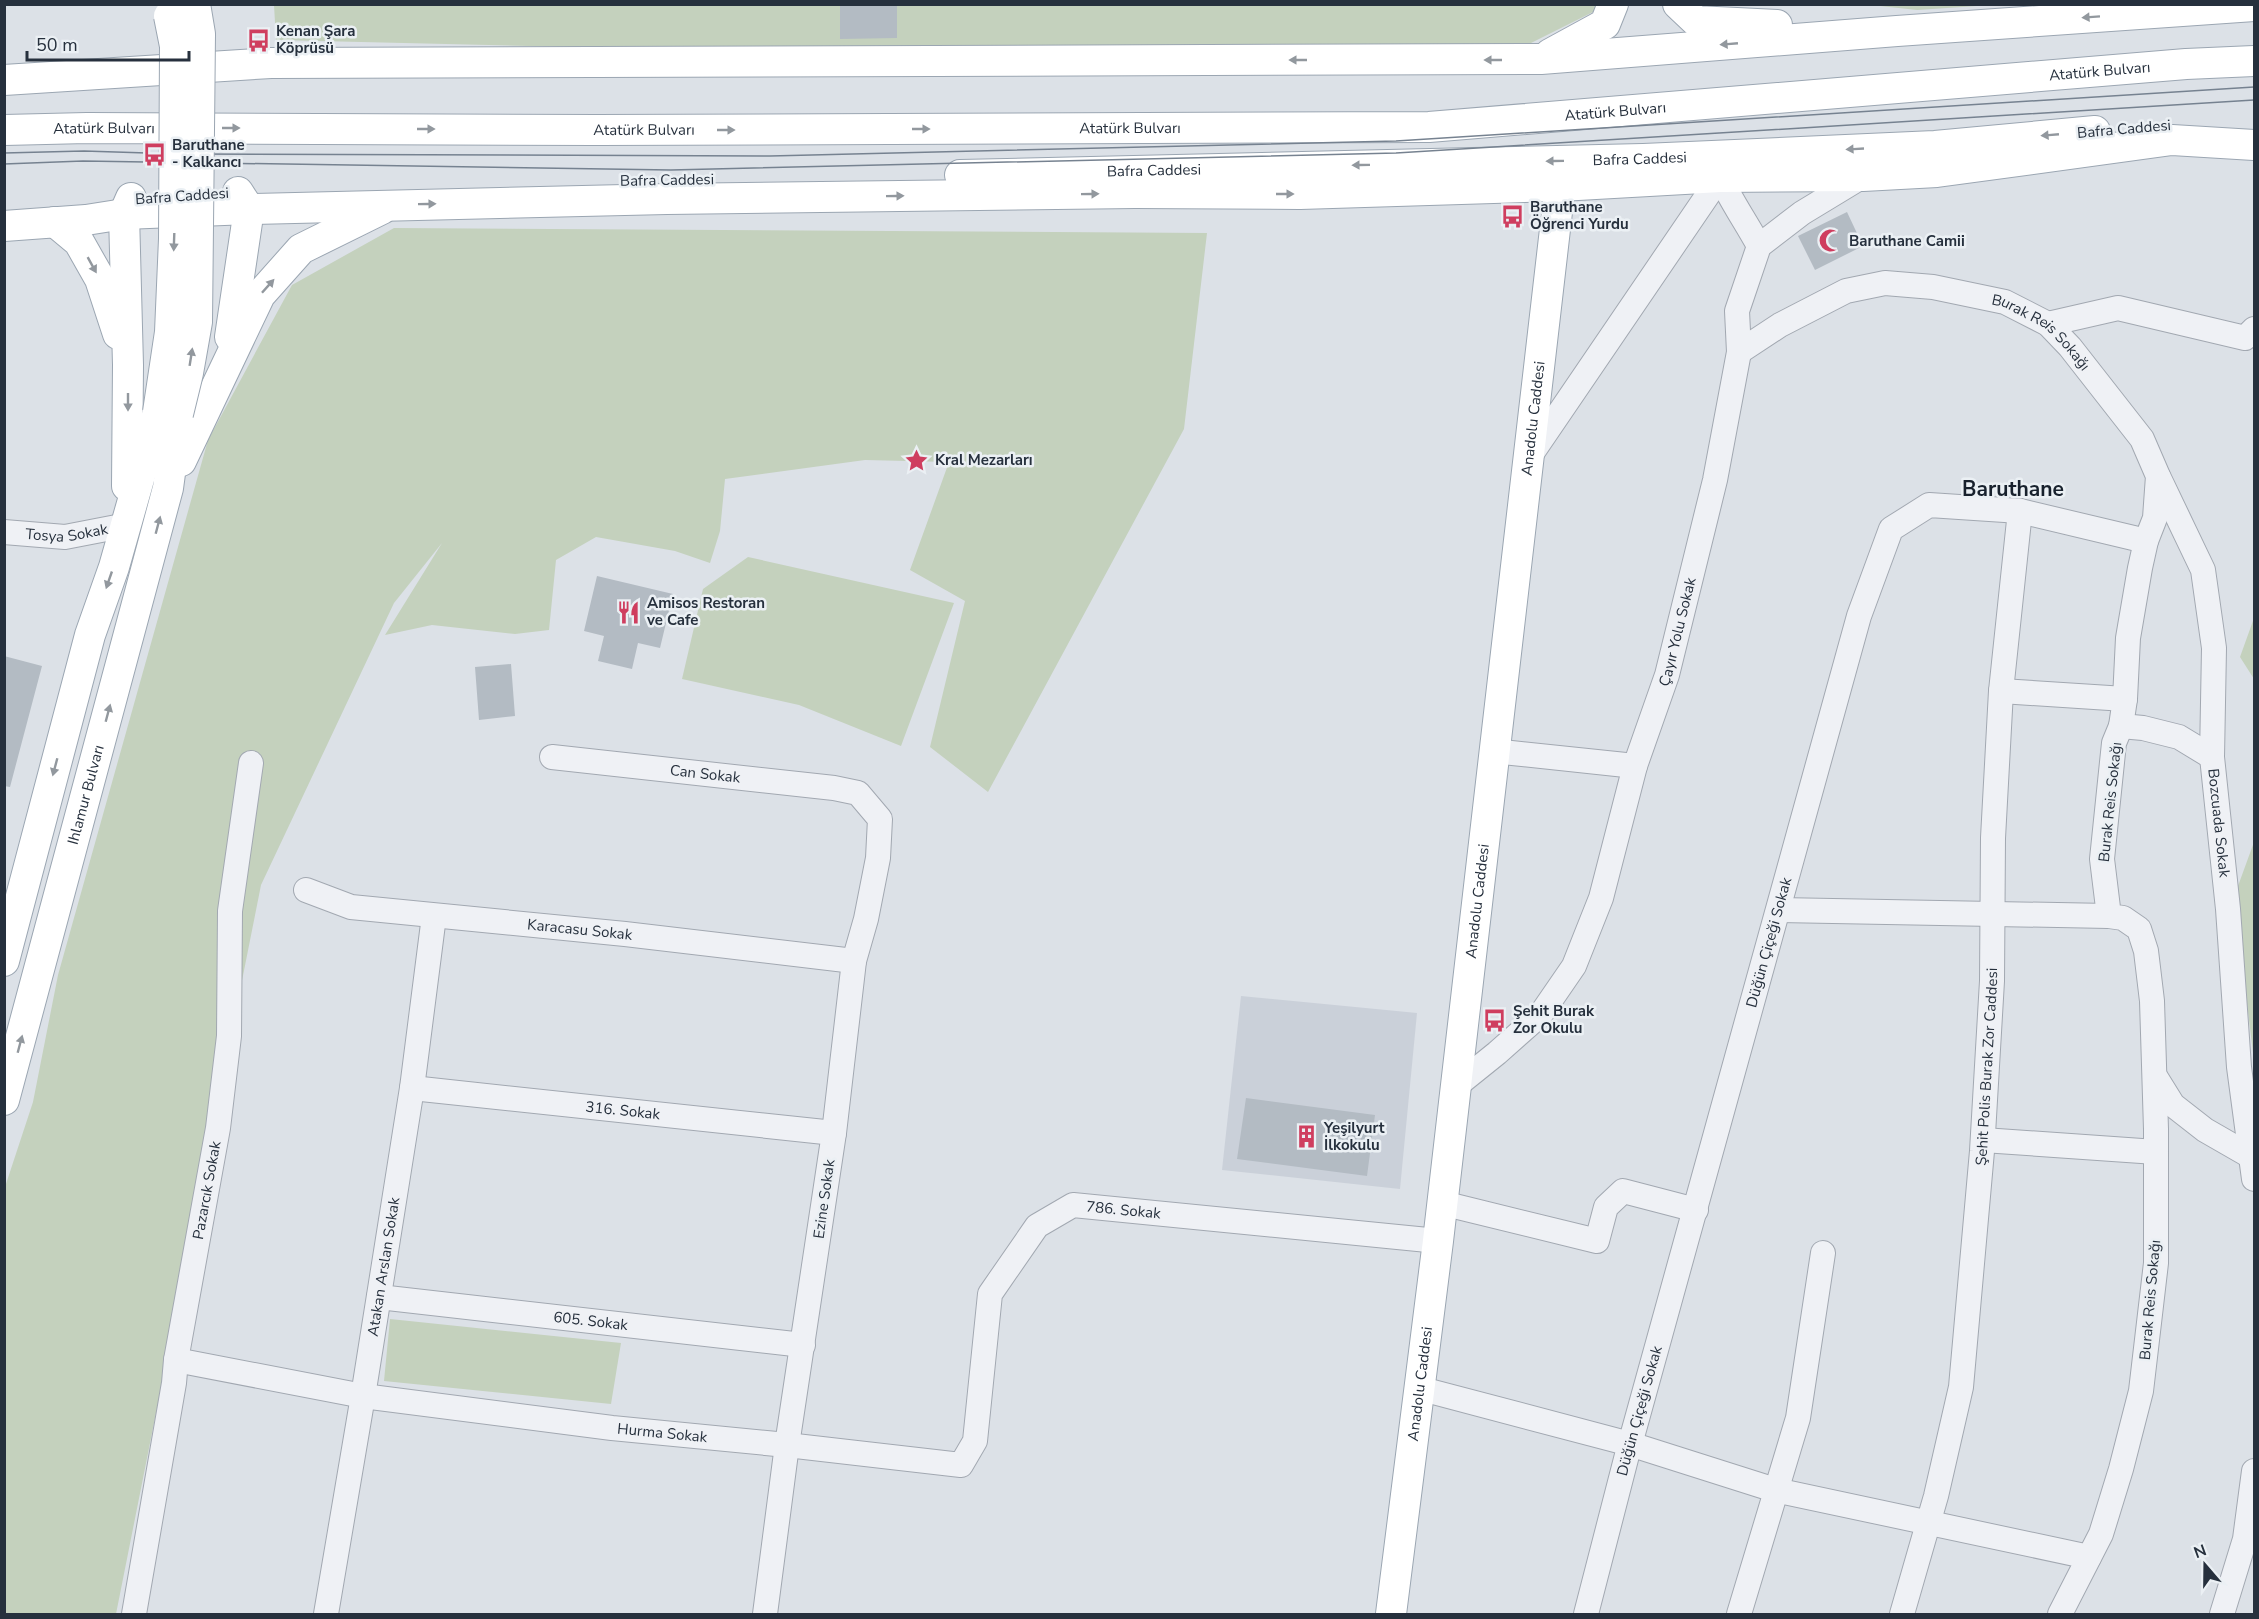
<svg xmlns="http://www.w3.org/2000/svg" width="2259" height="1619" font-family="'Nunito Sans',sans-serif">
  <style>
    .built { fill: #cad0d9 }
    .green { fill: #c4d1bd }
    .building { fill: #b3bbc3 }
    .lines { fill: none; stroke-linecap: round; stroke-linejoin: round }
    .minor-casing { stroke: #a2a8b1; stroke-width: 26 }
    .major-casing { stroke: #9ba6b2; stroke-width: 32 }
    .minor { stroke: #eff1f5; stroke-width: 24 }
    .major { stroke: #fff; stroke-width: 30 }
    .tram { stroke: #768290; stroke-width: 1.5 }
    .major-bridge-casing { stroke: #9ba6b2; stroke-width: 32; stroke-linecap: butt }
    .major-bridge { stroke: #fff; stroke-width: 30 }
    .oneway { fill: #92989e }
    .labels { text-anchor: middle; stroke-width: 5; stroke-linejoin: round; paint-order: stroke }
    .poi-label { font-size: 15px; font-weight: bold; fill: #26303d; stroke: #ebf0f4; text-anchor: start }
    .street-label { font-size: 15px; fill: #26303d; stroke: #ebf0f4 }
    .district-label { font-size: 21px; font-weight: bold; fill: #18212d; stroke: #ebf0f4 }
  </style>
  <rect width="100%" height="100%" fill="#dce1e7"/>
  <path class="built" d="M1241,996L1417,1013L1400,1189L1222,1170Z"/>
  <path class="green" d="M274,5H1602L1597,10L1531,43L1117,63L786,52L276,40Z
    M1871,5H1992L1917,10Z
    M394,228L1207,233L1184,429L988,792L930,747L965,601L910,570L949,462L865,460L725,479L720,531L710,563L675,551L596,537L556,560L549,630L515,634L432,625L385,635L442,543L394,603L261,885L116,1614H5V1187L33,1102L58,975L208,440L292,285Z
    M748,557L954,603L901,746L799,705L682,679L703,589Z
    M2254,618V679L2240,657Z
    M2254,842V1061L2234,897Z
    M390,1319L621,1343L611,1404L384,1381Z"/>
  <path class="building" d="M840,4H897V38L840,39Z
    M1847,212L1863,246L1815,270L1798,236Z
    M597,576L673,594L660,648L638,643L632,669L598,661L604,636L584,631Z
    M4,656L42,666L10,787L4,786Z
    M511,664L515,716L479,720L475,667Z
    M1246,1098L1375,1115L1367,1176L1237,1159Z"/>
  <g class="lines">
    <defs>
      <g id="minor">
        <path d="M1720,177C1731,201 1746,222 1759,246"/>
        <path d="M2048,324L2118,308L2245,338L2254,329"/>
        <path id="s1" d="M1739,352L1780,325L1846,291L1885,283L1933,287L2005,302L2048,324L2070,347L2142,439L2158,476L2155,518L2146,541L2140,568L2128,638L2125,699L2121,726L2114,743L2102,859L2109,916L2123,918L2139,929L2146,951L2152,1001L2156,1129V1263L2141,1391L2121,1469L2101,1534L2060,1614"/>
        <path d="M1530,456L1720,177"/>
        <path id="s2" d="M2159,478L2203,570L2214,648L2212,757L2228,909L2239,1067L2254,1179"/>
        <path id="s3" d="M4,532L65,537L127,525"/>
        <path d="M2001,691L2125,699"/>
        <path d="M2121,726L2143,728L2179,737L2212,757"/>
        <path d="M1493,751L1635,766"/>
        <path id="s4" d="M552,757L834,788L858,793L880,819L878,858L866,919L854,961L834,1133L787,1445L765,1614"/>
        <path id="s5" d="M306,890L351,907L625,934L854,961"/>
        <path d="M1779,910L2109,916"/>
        <path d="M2155,1076L2173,1105L2205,1130L2252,1157"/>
        <path id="s6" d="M1456,1086L1497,1053L1541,1014L1574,966L1601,898L1635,766L1667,675L1715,480L1739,352L1737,311L1759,246L1802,213L1863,176"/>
        <path id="s7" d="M412,1088L834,1133"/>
        <path d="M1983,1140L2156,1152"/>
        <path d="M1442,1203L1597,1241L1606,1207L1623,1191L1696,1210"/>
        <path id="s8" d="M379,1297L803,1345"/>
        <path id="s9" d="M176,1360L363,1396L612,1428L787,1445L961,1465L975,1441L990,1294L1037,1226L1073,1205L1438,1241"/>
        <path d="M1418,1388L1630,1444L1775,1490L2089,1557"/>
        <path id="s10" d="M134,1614L174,1383L176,1360L218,1128L229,1036L230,911L251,763"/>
        <path id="s11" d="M326,1614L363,1396L412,1088L434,916"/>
        <path id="s12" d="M1586,1614L1627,1455L1859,616L1891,529L1929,505L2020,511L2146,541"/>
        <path d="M1739,1614L1798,1418L1823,1253"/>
        <path id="s13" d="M1902,1614L1936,1496L1961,1387L1982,1151L1992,981L1993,838L2001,691L2020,511"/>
        <path d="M2222,1614L2245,1539L2254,1471"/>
      </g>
      <g id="major">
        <path d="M1678,4L1696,21L1777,25"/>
        <path d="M1550,54L1605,24L1613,4"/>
        <path d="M4,80L271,63L1541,59L1897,31L2254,6"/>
        <path id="s14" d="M4,130L87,128L597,130L1429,127L2186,64L2254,61"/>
        <path id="s15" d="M960,175L1643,159L1935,146L2095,131"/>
        <path d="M55,222L79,242L100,279L118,334"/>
        <path d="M4,226L86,220L124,214L249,209L667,199L1135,193L1300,194L1560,186L1720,177L1863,176L1937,172L2172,140L2254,145"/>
        <path d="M230,337L249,209L238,192"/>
        <path d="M181,461L260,295L301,249L382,209"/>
        <path d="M127,486L128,365L124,214L131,198"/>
        <path d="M4,961L90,635L114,567L158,412"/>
        <path id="s16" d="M4,1100L168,488L178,414"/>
        <path id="s17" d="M1391,1614L1438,1241L1560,186"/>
      </g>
    </defs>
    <use href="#minor" class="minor-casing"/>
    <use href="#major" class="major-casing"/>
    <use href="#minor" class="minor"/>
    <use href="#major" class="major"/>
    <path class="tram" d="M4,153L84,151L147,153
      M192,154L770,156L1396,141L2254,87
      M4,164L83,161L671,170L1396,153L2254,100"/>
    <defs>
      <path id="major-bridge" d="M158,412L170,332L174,239L175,46L169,16
        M178,414L188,373L197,322L200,34L195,4"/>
    </defs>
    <use href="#major-bridge" class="major-bridge-casing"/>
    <use href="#major-bridge" class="major-bridge"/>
  </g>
  <defs><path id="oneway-solid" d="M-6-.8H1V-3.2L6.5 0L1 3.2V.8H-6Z" transform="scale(1.5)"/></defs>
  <g class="oneway">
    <use href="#oneway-solid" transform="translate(2091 17) rotate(176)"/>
    <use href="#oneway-solid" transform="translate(1729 44) rotate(175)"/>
    <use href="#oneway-solid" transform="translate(1298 60) rotate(180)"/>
    <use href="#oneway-solid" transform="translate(1493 60) rotate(180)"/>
    <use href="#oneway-solid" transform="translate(231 128)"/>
    <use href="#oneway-solid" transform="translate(426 129)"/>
    <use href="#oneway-solid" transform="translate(921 129)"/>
    <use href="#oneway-solid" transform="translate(726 130)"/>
    <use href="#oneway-solid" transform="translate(2050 135) rotate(175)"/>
    <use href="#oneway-solid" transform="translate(1855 149) rotate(177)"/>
    <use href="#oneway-solid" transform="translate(1555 161) rotate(179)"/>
    <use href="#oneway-solid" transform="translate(1361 165) rotate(179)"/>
    <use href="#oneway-solid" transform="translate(1090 194) rotate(-1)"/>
    <use href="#oneway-solid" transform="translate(1285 194)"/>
    <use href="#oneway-solid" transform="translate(895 196) rotate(-1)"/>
    <use href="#oneway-solid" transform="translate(427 204) rotate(-1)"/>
    <use href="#oneway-solid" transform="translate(174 242) rotate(92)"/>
    <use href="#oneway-solid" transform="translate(92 265) rotate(61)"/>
    <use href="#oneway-solid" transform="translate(268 286) rotate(-48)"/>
    <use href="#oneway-solid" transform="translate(191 357) rotate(-81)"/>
    <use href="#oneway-solid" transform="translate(128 402) rotate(90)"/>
    <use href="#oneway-solid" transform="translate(158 525) rotate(-75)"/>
    <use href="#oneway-solid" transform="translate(109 580) rotate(109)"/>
    <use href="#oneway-solid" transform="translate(108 713) rotate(-75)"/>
    <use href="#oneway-solid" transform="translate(55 767) rotate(105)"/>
    <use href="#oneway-solid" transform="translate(20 1044) rotate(-75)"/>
  </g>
  <defs>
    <symbol id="bus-bare" viewBox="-9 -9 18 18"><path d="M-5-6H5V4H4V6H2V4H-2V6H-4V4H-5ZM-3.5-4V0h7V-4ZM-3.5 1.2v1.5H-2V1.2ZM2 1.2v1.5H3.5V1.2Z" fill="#cf3e5f" stroke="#ebf0f4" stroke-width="2.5" paint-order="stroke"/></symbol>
    <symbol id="mosque-bare" viewBox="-9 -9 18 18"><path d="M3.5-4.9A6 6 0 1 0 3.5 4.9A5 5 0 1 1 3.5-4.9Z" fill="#cf3e5f" stroke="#ebf0f4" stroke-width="2.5" paint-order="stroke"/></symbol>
    <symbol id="sight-bare" viewBox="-9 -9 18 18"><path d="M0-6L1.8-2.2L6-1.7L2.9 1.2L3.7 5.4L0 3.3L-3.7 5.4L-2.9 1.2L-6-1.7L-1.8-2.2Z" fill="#cf3e5f" stroke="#ebf0f4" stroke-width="2.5" paint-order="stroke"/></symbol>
    <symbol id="restaurant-bare" viewBox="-9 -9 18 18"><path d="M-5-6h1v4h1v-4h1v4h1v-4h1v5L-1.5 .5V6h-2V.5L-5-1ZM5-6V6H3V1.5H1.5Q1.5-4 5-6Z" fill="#cf3e5f" stroke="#ebf0f4" stroke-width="2.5" paint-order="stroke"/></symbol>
    <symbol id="building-bare" viewBox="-9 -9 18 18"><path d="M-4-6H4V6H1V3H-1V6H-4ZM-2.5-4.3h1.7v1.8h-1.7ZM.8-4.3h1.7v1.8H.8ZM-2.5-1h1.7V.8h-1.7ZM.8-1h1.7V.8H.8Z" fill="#cf3e5f" stroke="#ebf0f4" stroke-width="2.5" paint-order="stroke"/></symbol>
  </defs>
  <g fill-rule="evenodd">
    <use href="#bus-bare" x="242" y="24" width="33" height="33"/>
    <use href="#bus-bare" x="138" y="138" width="33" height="33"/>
    <use href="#bus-bare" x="1496" y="200" width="33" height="33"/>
    <use href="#mosque-bare" x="1814" y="224" width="33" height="33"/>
    <use href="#sight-bare" x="900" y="444" width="33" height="33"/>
    <use href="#restaurant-bare" x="612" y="596" width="33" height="33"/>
    <use href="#bus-bare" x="1478" y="1004" width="33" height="33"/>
    <use href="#building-bare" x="1290" y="1120" width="33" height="33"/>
  </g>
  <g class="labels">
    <g class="poi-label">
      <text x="276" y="36">Kenan Şara<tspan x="276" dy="17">Köprüsü</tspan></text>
      <text x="172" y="150">Baruthane<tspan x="172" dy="17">- Kalkancı</tspan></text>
      <text x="1530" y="212">Baruthane<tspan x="1530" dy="17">Öğrenci Yurdu</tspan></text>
      <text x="1849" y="246">Baruthane Camii</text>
      <text x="935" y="465">Kral Mezarları</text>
      <text x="647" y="608">Amisos Restoran<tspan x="647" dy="17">ve Cafe</tspan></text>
      <text x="1513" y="1016">Şehit Burak<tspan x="1513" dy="17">Zor Okulu</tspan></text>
      <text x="1324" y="1133">Yeşilyurt<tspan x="1324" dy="17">İlkokulu</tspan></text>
    </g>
    <g class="street-label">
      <text dy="5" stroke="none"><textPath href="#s14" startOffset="2098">Atatürk Bulvarı</textPath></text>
      <text dy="5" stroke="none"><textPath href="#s14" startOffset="1612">Atatürk Bulvarı</textPath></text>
      <text dy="5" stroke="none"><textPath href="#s14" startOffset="1126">Atatürk Bulvarı</textPath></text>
      <text dy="5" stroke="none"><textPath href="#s14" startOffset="100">Atatürk Bulvarı</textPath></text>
      <text transform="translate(2124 129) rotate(-5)" y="5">Bafra Caddesi</text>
      <text dy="5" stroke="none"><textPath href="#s14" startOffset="640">Atatürk Bulvarı</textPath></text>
      <text dy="5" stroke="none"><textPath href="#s15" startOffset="680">Bafra Caddesi</textPath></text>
      <text dy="5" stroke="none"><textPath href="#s15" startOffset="194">Bafra Caddesi</textPath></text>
      <text transform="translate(667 180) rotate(-1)" y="5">Bafra Caddesi</text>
      <text transform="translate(182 196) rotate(-4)" y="5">Bafra Caddesi</text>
      <text dy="5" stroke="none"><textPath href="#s1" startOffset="332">Burak Reis Sokağı</textPath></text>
      <text dy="5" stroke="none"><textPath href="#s17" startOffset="1204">Anadolu Caddesi</textPath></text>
      <text dy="5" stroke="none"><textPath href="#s3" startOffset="63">Tosya Sokak</textPath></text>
      <text dy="5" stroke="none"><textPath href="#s6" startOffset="520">Çayır Yolu Sokak</textPath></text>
      <text dy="5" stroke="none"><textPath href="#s4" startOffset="154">Can Sokak</textPath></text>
      <text dy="5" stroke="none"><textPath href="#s16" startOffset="316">Ihlamur Bulvarı</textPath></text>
      <text transform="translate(2110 802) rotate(-84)" y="5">Burak Reis Sokağı</text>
      <text dy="5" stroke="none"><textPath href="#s2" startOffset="356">Bozcuada Sokak</textPath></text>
      <text dy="5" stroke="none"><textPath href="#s17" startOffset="718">Anadolu Caddesi</textPath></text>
      <text dy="5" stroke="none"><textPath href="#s5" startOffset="278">Karacasu Sokak</textPath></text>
      <text dy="5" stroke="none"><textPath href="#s12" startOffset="696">Düğün Çiçeği Sokak</textPath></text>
      <text dy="5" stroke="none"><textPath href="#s13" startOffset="556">Şehit Polis Burak Zor Caddesi</textPath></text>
      <text dy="5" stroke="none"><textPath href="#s7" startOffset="212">316. Sokak</textPath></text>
      <text dy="5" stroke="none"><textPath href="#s10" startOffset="430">Pazarcık Sokak</textPath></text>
      <text transform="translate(824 1199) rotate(-82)" y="5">Ezine Sokak</text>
      <text dy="5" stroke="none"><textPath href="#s9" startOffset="1143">786. Sokak</textPath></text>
      <text dy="5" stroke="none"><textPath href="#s11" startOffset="352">Atakan Arslan Sokak</textPath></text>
      <text transform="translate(2150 1300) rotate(-85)" y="5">Burak Reis Sokağı</text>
      <text dy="5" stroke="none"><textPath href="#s8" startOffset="213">605. Sokak</textPath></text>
      <text dy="5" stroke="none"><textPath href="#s17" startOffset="232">Anadolu Caddesi</textPath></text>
      <text dy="5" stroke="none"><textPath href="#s12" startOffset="210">Düğün Çiçeği Sokak</textPath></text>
      <text dy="5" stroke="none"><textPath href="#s9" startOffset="492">Hurma Sokak</textPath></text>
    </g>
    <g class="district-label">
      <text x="2013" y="496">Baruthane</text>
    </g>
  </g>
  <rect width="2259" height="1619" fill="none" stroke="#26303d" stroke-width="12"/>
  <g transform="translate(2205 1565) rotate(340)" stroke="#ebf0f4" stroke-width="4.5" paint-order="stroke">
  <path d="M0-4.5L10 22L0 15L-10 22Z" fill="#26303d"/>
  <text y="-9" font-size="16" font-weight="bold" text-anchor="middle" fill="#26303d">N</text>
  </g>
  <path d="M27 51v9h162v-9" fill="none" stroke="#26303d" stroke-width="3"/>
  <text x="36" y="51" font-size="18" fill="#26303d" stroke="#ebf0f4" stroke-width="4.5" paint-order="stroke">50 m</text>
</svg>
